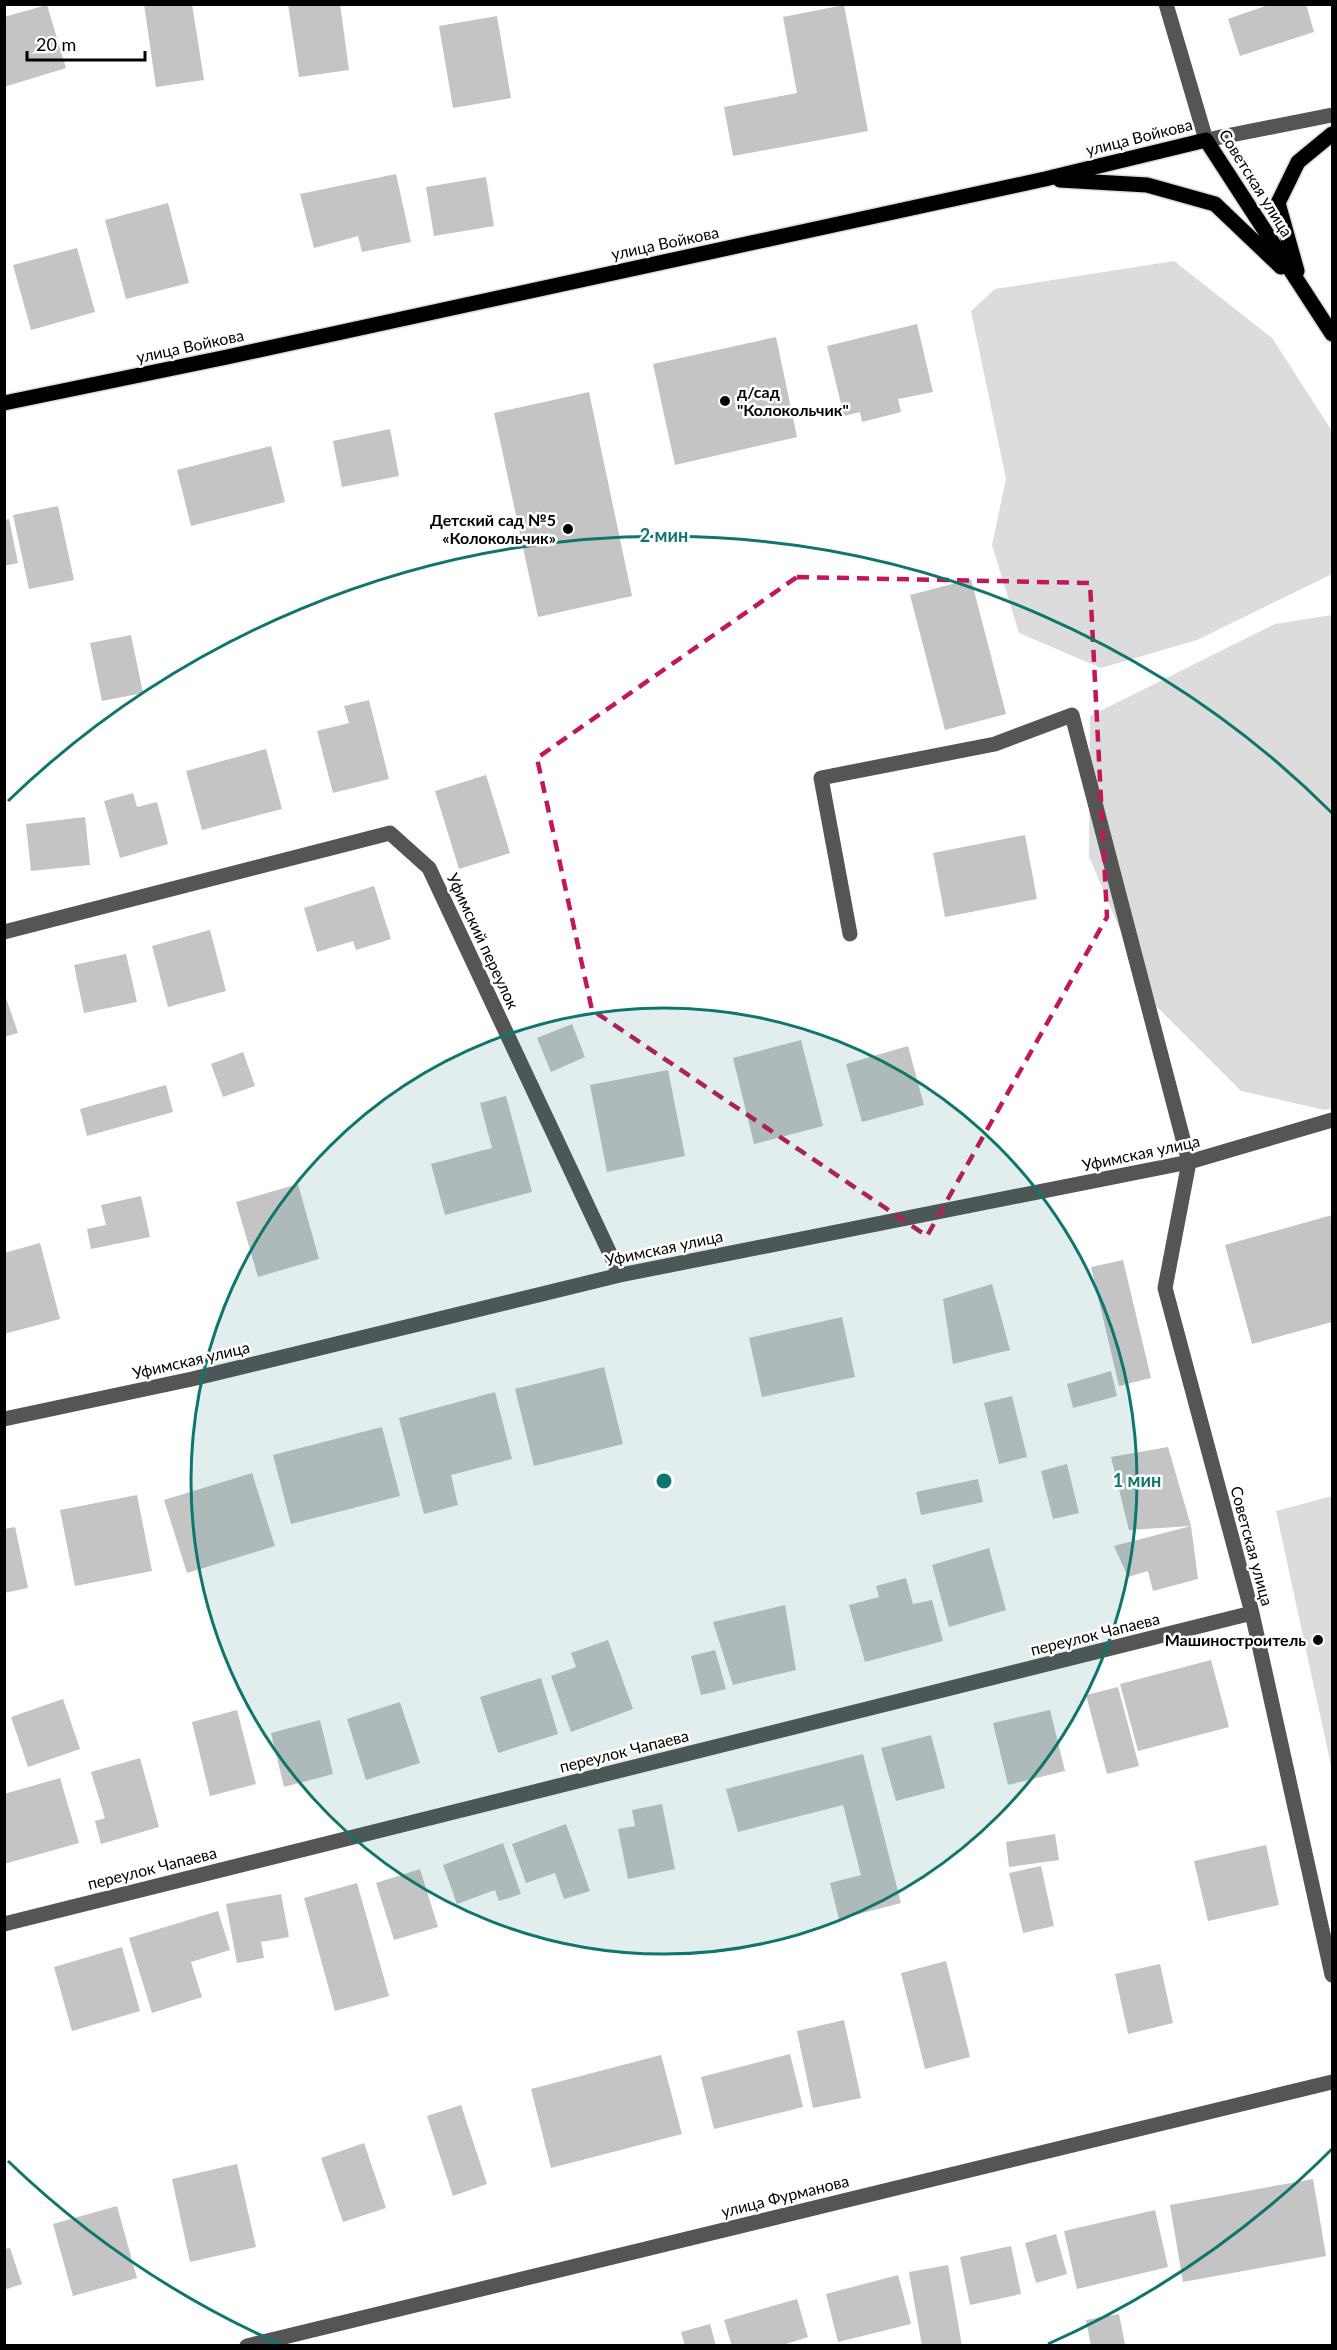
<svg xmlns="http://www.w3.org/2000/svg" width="1337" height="2350" font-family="Lato,sans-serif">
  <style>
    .green { fill: #dcdcdc }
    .building { fill: #c4c4c4 }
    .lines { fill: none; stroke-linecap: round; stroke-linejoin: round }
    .major-casing { stroke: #dbdbdb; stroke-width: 18 }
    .minor { stroke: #555; stroke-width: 15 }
    .major { stroke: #000; stroke-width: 15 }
    .marked { fill: none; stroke: #c2185b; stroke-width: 4.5; stroke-dasharray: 12 8; stroke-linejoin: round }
    .ring { fill: none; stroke: #0f766e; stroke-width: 3 }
    .poi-dot { fill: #000; stroke: #fff; stroke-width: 2 }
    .labels { text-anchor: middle; stroke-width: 5; stroke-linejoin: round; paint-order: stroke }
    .street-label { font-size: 16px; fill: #000; stroke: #fff }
    .poi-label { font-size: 16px; font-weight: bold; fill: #000; stroke: #fff; text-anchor: end }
    .centre { fill: #0f766e; stroke: #fff; stroke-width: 3 }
    .ring-label { font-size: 18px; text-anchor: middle; font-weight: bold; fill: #0f766e; stroke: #fff; stroke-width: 5; stroke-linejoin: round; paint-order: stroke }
  </style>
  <rect width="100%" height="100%" fill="#fff"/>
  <path class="green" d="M1174,261L1272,338L1332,431V574L1197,640L1101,668L1019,633L992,545L1006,479L971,311L995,289Z
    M1332,615V1108L1325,1110L1241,1091L1149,999L1089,856L1090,716L1275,624Z
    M1332,1496V1770L1276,1511Z"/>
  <path class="building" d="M144,4H192L204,80L156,87Z
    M288,4H340L349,70L299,77Z
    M1271,4H1306L1314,32L1240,56L1228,19Z
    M47,5L66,68L4,87V17Z
    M844,5L868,131L733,156L724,107L797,93L783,17Z
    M497,16L511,98L453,108L439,26Z
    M396,174L411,242L362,252L358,236L314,248L300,194Z
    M486,177L494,226L434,236L426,187Z
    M168,203L189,283L126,299L105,220Z
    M77,248L95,312L31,330L13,265Z
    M917,324L933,392L898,399L901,412L862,422L860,412L844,416L827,346Z
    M776,337L797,437L675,465L653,364Z
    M589,392L632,596L538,617L494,413Z
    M390,429L399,476L342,487L333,441Z
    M271,446L285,502L191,526L177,470Z
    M58,506L74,580L29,589L13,515Z
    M9,519L18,563L4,566V520Z
    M971,579L1006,714L945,730L910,595Z
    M131,635L143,693L102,701L90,643Z
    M369,700L389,779L333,793L317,731L349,723L344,706Z
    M266,749L282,809L202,830L186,771Z
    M486,775L510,853L459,869L435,791Z
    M133,793L137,807L157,802L168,844L120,858L104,801Z
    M85,817L90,865L31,871L26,824Z
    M1025,835L1037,899L945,917L933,853Z
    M374,886L391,939L356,950L353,941L317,952L304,908Z
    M210,930L226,991L168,1007L152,946Z
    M126,954L137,1002L84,1013L74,965Z
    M4,992L18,1033L4,1037Z
    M572,1024L585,1057L551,1072L537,1038Z
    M801,1040L823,1126L754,1144L733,1058Z
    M908,1046L924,1105L862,1122L846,1064Z
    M243,1052L255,1086L223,1097L211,1064Z
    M668,1070L685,1156L607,1172L590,1085Z
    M166,1085L173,1112L87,1136L80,1109Z
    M506,1096L532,1192L445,1215L431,1164L492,1148L480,1103Z
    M298,1184L319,1259L258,1277L236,1202Z
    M141,1196L150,1237L91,1249L87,1229L106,1225L101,1205Z
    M1332,1215V1322L1252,1344L1225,1245Z
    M40,1243L60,1319L4,1334V1253Z
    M1123,1260L1151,1378L1119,1386L1091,1267Z
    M992,1284L1010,1350L953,1364L943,1299Z
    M842,1317L855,1377L762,1397L749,1338Z
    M604,1367L623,1444L534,1466L515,1389Z
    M1111,1371L1117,1396L1073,1408L1067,1384Z
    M495,1392L512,1459L451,1475L458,1505L424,1514L399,1418Z
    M1012,1396L1027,1457L999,1464L984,1403Z
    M382,1427L400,1496L291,1524L273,1455Z
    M1168,1447L1191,1526L1198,1579L1153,1591L1148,1571L1128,1577L1114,1546L1191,1526L1129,1530L1111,1457Z
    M1067,1464L1079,1513L1053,1519L1041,1471Z
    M252,1473L275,1546L187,1573L164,1500Z
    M978,1479L983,1502L921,1515L916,1492Z
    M137,1495L152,1571L75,1586L60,1510Z
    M15,1527L28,1588L4,1593V1529Z
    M989,1548L1006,1610L949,1627L932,1565Z
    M906,1578L913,1604L932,1600L943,1641L865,1662L849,1605L879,1597L876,1586Z
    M785,1605L796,1670L733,1685L713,1622Z
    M608,1640L633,1709L571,1732L551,1676L576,1667L571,1653Z
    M715,1650L726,1689L701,1695L691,1656Z
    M1211,1660L1229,1727L1138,1751L1120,1684Z
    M541,1678L558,1734L498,1753L480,1697Z
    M1118,1687L1139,1766L1107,1774L1086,1695Z
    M63,1699L80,1749L28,1767L11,1717Z
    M400,1702L420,1763L366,1780L347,1719Z
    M237,1710L256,1784L210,1796L192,1722Z
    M1050,1710L1065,1771L1008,1785L993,1723Z
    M320,1720L333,1774L284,1787L271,1733Z
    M931,1735L945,1788L896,1801L881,1748Z
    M863,1754L901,1903L839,1919L830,1883L861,1875L843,1805L738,1832L726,1789Z
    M140,1758L159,1827L101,1844L95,1821L105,1818L91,1772Z
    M60,1778L79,1843L4,1864V1794Z
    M662,1804L675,1869L628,1879L618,1829L635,1826L632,1810Z
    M566,1824L590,1891L564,1899L555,1873L526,1883L512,1844Z
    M1055,1834L1059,1860L1009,1867L1006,1842Z
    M503,1843L521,1894L499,1901L495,1890L457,1904L443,1865Z
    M1266,1845L1279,1905L1208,1921L1194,1861Z
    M1041,1866L1054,1926L1023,1933L1009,1873Z
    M420,1869L438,1927L394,1940L376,1883Z
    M357,1883L389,1996L335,2011L304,1898Z
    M281,1894L289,1937L261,1942L264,1958L237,1963L226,1904Z
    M218,1911L230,1950L191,1962L202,1997L152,2013L129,1938Z
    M122,1947L140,2011L72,2031L54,1967Z
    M946,1961L970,2057L925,2069L901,1973Z
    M1160,1964L1173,2023L1128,2034L1115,1974Z
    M844,2020L861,2098L813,2108L797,2031Z
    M790,2054L803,2107L714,2129L701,2077Z
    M661,2055L682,2134L551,2168L531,2089Z
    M461,2105L487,2184L453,2196L427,2116Z
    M364,2143L386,2208L343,2222L321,2158Z
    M237,2164L256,2247L190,2262L172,2179Z
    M1313,2179L1326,2256L1183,2282L1170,2205Z
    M117,2206L137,2278L73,2296L53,2224Z
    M1155,2210L1168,2267L1077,2289L1064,2231Z
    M1056,2234L1067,2274L1036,2283L1025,2243Z
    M1011,2246L1021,2294L970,2305L960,2257Z
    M10,2248L22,2284L4,2290V2249Z
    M948,2265L962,2346H922L909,2272Z
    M898,2275L911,2324L838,2342L826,2294Z
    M797,2299L808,2337L780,2346H732L724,2320Z
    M1119,2314L1125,2344L1091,2346L1086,2320Z
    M710,2324L716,2346H685L681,2332Z"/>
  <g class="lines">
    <defs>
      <path id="major" d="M1060,180L1147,185L1215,204L1281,267
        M1297,271L1278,203L1298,162L1332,134
        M4,403L227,357L1045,179L1206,140L1332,334"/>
    </defs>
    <use href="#major" class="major-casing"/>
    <path class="minor" d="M1166,4L1206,140L1332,115
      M4,932L390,833L429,868L620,1275
      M850,934L821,778L995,744L1072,715L1189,1162L1165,1288L1252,1613L1332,1975
      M4,1419L192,1379L620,1275L1189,1162L1332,1120
      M4,1924L1252,1613
      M247,2346L1332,2082"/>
    <use href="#major" class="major"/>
  </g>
  <path class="marked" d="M797,577L1090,583L1107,917L927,1236L592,1010L537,758Z"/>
  <circle cx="664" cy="1481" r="473" fill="#0f766e" fill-opacity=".12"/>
  <g class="ring">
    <circle cx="664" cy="1481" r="473"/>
    <path d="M1332 2149A945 945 0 0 1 1048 2344M280 2344A945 945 0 0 1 8 2161M8 801A945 945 0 0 1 1332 813"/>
  </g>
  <g class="poi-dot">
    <circle cx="725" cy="401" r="6"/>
    <circle cx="568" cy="529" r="6"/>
    <circle cx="1318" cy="1640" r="6"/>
  </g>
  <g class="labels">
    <g class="street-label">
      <text transform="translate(1139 137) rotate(-14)" y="6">улица Войкова</text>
      <text transform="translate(1256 183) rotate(58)" y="6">Советская улица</text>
      <text transform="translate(665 243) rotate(-12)" y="6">улица Войкова</text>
      <text transform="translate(190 346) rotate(-12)" y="6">улица Войкова</text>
      <text transform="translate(483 941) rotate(65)" y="6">Уфимский переулок</text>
      <text transform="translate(1141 1153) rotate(-12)" y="6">Уфимская улица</text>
      <text transform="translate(664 1248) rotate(-12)" y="6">Уфимская улица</text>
      <text transform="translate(191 1360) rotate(-13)" y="6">Уфимская улица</text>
      <text transform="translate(1252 1546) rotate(75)" y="6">Советская улица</text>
      <text transform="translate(1095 1634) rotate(-14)" y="6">переулок Чапаева</text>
      <text transform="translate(624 1751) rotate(-14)" y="6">переулок Чапаева</text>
      <text transform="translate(152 1868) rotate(-14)" y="6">переулок Чапаева</text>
      <text transform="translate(785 2196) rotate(-14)" y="6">улица Фурманова</text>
    </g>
    <g class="poi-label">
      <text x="737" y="398" text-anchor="start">д/сад<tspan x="737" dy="18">"Колокольчик"</tspan></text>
      <text x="556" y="526">Детский сад №5<tspan x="556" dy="18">«Колокольчик»</tspan></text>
      <text x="1306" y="1646">Машиностроитель</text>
    </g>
  </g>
  <circle cx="664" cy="1481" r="9" class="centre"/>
  <g class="ring-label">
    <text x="664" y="542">2 мин</text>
    <text x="1137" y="1487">1 мин</text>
  </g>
  <rect width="1337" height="2350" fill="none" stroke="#000000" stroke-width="12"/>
  <path d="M27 51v9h118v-9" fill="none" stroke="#000000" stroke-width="3"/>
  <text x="36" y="51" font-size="18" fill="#000000" stroke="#ffffff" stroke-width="4.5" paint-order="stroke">20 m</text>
</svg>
